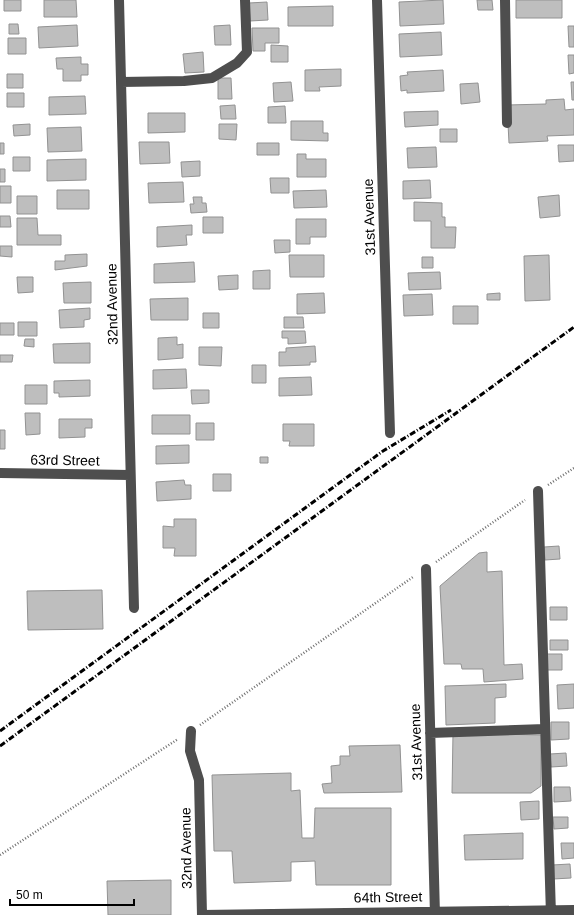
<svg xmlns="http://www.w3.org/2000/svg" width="574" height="915" font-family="Helvetica,sans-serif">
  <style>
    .building { fill: #bebebe; stroke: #929292 }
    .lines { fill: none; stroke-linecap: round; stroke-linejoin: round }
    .path { stroke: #707070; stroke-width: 2.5; stroke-dasharray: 1 2; stroke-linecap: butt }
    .minor { stroke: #4e4e4e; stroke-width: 10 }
    .rail { stroke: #000; stroke-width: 3; stroke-dasharray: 6 2 1 2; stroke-linecap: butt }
    .labels { text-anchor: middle; stroke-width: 3; stroke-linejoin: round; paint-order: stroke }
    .street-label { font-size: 14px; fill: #000; stroke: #fff }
  </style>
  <rect width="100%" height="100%" fill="#fff"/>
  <path class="building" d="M4,0H21V11H4Z
    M44,0H76L77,17H44Z
    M443,0L444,24L400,26L399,2Z
    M477,0H492L493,10H478Z
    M516,0H562V18H516Z
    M267,2L268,20L250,21L249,3Z
    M333,6V26H288V7Z
    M9,24H18L19,34H9Z
    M77,25L78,46L39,48L38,27Z
    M230,25L231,45H215L214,26Z
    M568,26H574V47H569Z
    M252,28H279V43H265V51H253Z
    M441,32L442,55L400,57L399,34Z
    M8,38H26V54H8Z
    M271,45L288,46V62H271Z
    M203,52L204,72L185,73L183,54Z
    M568,55H574V73L569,74Z
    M81,57V64H88V75H81V81H63V69H57L56,58Z
    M341,69V86L319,87L320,91H305V70Z
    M443,70L444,91L407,93V90L401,91L400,76L408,75L407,72Z
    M7,74H23V88H7Z
    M218,78H231L232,99H218Z
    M291,82L293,101L274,102L273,83Z
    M571,82H574V100H572Z
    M478,83L480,102L461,104L460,84Z
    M7,93H24V107H7Z
    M85,96L86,114L49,115V97Z
    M564,99L565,110L574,109V135L547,136L548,141L509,143L507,105L546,104V100Z
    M235,105L236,119H221L220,106Z
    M285,106L286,123H268V107Z
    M438,111V125L405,127L404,112Z
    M148,113H185V132L148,133Z
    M291,121H323V133H328V141L291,140Z
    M30,124V135L14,136L13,125Z
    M219,124H237L236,140L219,139Z
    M81,127L82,151L48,152L47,128Z
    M440,129H457V142H440Z
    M139,142H169L170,163L140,164Z
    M0,143H4V154H0Z
    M257,143H279V155H257Z
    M558,145H574V161L559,162Z
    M436,147L437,167L408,168L407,148Z
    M297,154H306V159H326V177H297Z
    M13,157H30V171H13Z
    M86,159V180L47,181V160Z
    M200,161V176L182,177L181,162Z
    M0,169H5V182H0Z
    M270,178H289V193H271Z
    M430,180L431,198L403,199V181Z
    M183,182L184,202L149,203L148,183Z
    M0,186H11V203H0Z
    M57,190H89V209H57Z
    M326,190L327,207L294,208L293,191Z
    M559,195L560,216L540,218L538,197Z
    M17,196H37V214H17Z
    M193,197H202V203H206L207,212L191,213L190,204H194Z
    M414,202L442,203V217H445V227H456L455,248H431V221H414Z
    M0,216H10L11,227H0Z
    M203,217H223V233H203Z
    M17,218H37L38,235H61V245H17Z
    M296,219H326V237H310V244H296Z
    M192,225V235H186L187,245L157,247V227Z
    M274,240H290V252L275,253Z
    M0,246H12V257L0,256Z
    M87,254V266L55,270V261H65V255Z
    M289,255H324V277H290Z
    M549,255L550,300L525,301L524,256Z
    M422,257H433V268H422Z
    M194,262L195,282L154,283V264Z
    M270,270V289H253V271Z
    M440,272L441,289L409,290L408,273Z
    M238,275V289L219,290L218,276Z
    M17,277H33V292L18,293Z
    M91,282V303H64L63,283Z
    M324,293L325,313L297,314V294Z
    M500,293V300H487V294Z
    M432,294L433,315L404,316L403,295Z
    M188,298V320H151L150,299Z
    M453,306H478V324H453Z
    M90,308V319L84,320V327L60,328L59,310Z
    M203,313H219V328H203Z
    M284,317H303L304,328H284Z
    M18,322H37V336H18Z
    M0,323H14V335H0Z
    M282,331H305L306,343L288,344V338H282Z
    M177,337V345L183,344V358L158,360V338Z
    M25,339H34V347L24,346Z
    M90,343V363H54L53,344Z
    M315,346L316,362H310V365L279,366V352H286V348Z
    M199,347H222L221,366L199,365Z
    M0,355H13L12,362H0Z
    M252,365H266V383H252Z
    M186,369L187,388L153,389V370Z
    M311,377L312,395L279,396V378Z
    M90,380V396L59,397V393H54V381Z
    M25,385H47V404H25Z
    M191,390H209V403L192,404Z
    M25,413H40V434L26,435Z
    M152,415H190V434H152Z
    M59,419H92V428H85V437L59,438Z
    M196,423H214V440H196Z
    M283,424H314V446H289L290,441H283Z
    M0,430H5V449H0Z
    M189,445V463L156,464V446Z
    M260,457H268V463H260Z
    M213,474H231V491H213Z
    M184,480L185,485H191V499L157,501L156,482Z
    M174,519H196V556H174L175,548H163V526L174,527Z
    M559,546L560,559L545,560L544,547Z
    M487,552V572L502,571L504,665L522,664L523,679L484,682L483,669H462L461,664H444L440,586L479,553Z
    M102,590L103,629L28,630L27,591Z
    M550,607H567V620H550Z
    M550,640H568V650H550Z
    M543,654H562V670H544Z
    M506,684V697L495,698V723L446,725L445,686Z
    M574,684V708L558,709L557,685Z
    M551,722H569V739L551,740Z
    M453,733L541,735V786L531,793H452Z
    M400,745L402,792L324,793L322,784L332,783L331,766L340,765V756H350L349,746Z
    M566,753L567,766L551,767L550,754Z
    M291,773V791L300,790L302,838H314L315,808H391V885H316L315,861L291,862V881L234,883L232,851H214L212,775Z
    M554,787H570L571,801L554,802Z
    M539,801V819L521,820L520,802Z
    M553,817H568V828L554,829Z
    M523,833V859L465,860L464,835Z
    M561,843H574V858L562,859Z
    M570,864L571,878L553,879L552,865Z
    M171,880V915H108L107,881Z"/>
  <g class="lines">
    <path class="path" d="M548,485L574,468
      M436,562L525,500
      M200,725L413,577
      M0,855L178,739"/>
    <path class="minor" d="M119,0L134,608
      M377,0L390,433
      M505,0L507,123
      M121,82L184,81L212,78L237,63L247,52L245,0
      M0,473L130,475
      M538,491L551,915
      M426,569L435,915
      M191,731L190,751L199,780L202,915
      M430,733L545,729
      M202,915L574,910"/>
    <path class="rail" d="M0,731L383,451L451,410
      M0,746L574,327"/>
  </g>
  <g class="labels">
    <g class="street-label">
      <text transform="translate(369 217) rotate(-92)" y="5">31st Avenue</text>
      <text transform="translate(112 304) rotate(-91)" y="5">32nd Avenue</text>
      <text transform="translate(65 460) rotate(1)" y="5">63rd Street</text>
      <text transform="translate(416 742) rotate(-92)" y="5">31st Avenue</text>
      <text transform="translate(186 848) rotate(-91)" y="5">32nd Avenue</text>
      <text transform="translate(388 897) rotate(-1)" y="5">64th Street</text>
    </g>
  </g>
  <path d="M10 899v6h124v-6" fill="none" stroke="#000000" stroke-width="2"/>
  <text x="16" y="899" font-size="12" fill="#000000" stroke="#ffffff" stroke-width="3" paint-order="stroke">50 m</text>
</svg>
